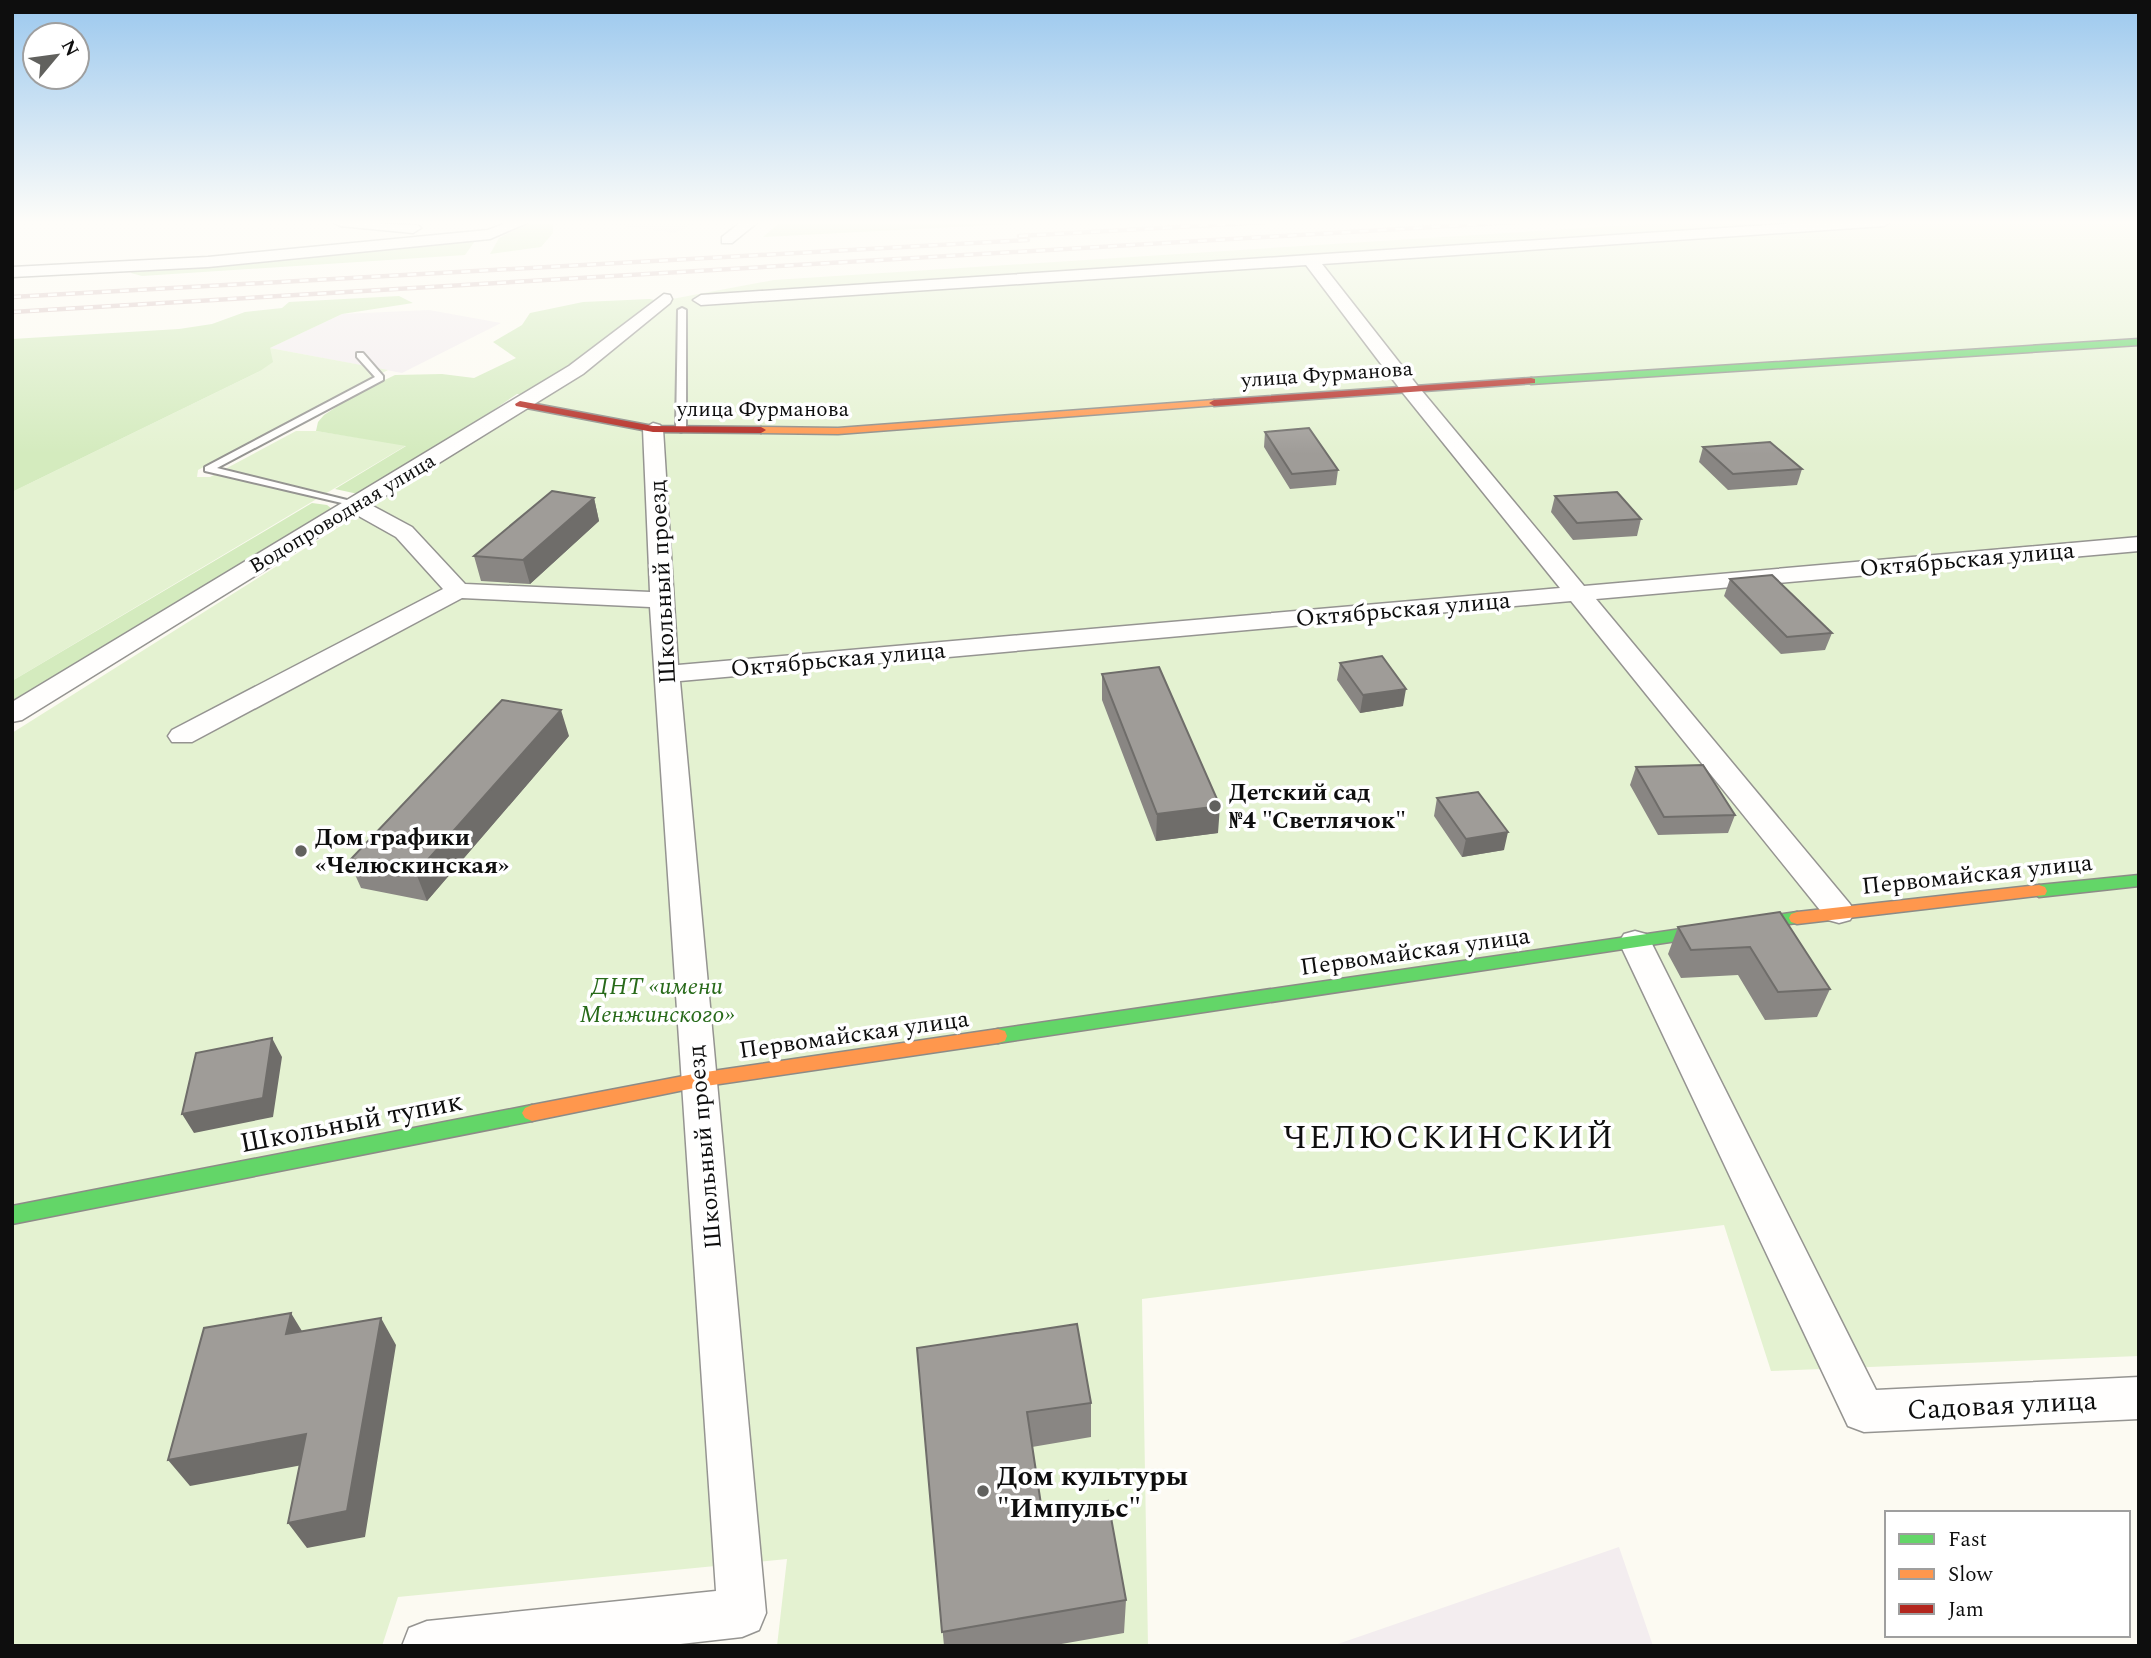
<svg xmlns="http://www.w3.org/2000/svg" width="2151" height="1658" font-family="Spectral,serif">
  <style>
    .industrial { fill: #f3edef }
    .green { fill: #e4f2d1 }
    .forest { fill: #d4ebbe }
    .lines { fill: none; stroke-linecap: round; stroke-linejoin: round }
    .lane-casing { stroke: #959491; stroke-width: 4 }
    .street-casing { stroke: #959491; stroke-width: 3 }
    .fast-casing { stroke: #8c8b87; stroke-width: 3 }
    .slow-casing { stroke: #8c8b87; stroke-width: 3 }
    .jam-casing { stroke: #8c8b87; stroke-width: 3 }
    .lane { fill: #fffefd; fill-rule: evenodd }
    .street { fill: #fffefd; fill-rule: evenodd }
    .fast { fill: #63d668; fill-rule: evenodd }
    .slow { fill: #ff974d; fill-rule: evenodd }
    .jam { fill: #b3261e; fill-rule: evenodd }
    .rail-casing { stroke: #d9c4c3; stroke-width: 4.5 }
    .rail { stroke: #fff; stroke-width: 2.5; stroke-dasharray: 9; stroke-linecap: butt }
    .wall { fill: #898683 }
    .shaded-wall { fill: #6f6d6a }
    .building { fill: #9f9c98; stroke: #6f6d6a; stroke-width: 2 }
    .poi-dot { fill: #61615e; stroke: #fff; stroke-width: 2.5 }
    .labels { text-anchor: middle; stroke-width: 7; stroke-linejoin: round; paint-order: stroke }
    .far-street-label { font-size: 21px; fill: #0e0e0e; stroke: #fff }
    .street-label { font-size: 24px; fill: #0e0e0e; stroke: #fff }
    .poi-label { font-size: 24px; font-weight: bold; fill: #0e0e0e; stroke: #fff; text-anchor: start }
    .park-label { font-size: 24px; font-style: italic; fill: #286a1a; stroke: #fff }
    .near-street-label { font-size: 28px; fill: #0e0e0e; stroke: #fff }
    .near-poi-label { font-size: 28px; font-weight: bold; fill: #0e0e0e; stroke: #fff; text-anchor: start }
    .near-quarter-label { font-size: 33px; letter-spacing: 2px; fill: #0e0e0e; stroke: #fff }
  </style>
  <rect width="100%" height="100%" fill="#fcfaf2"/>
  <path class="industrial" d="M594,222H696L675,233Z
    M429,310L501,323L402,373L270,348L342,314Z
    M1619,1547L1653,1646H1332Z"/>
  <path class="green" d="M1676,222H2131L2139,226V1356L1771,1371L1724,1225L1142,1299L1148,1646H777L787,1559L398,1597L382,1646H12V733L585,372L672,299L774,280Z
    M270,348L388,370L198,470L197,477H210L296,431H316L407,445L12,681V492L260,371Z"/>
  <path class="forest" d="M529,222H553V233L541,247L490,254L499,238Z
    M780,222H1052L763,237Z
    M466,239L475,241L465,255L142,276L131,273L134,268Z
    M399,296L413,303L342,314L270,348L273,362L260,371L12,492V339L179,329L212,324L245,312L282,308L289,302Z
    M650,299L654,300L604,342L528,395L517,394L439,447L358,494L335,489L406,446L316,431L318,422L324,415L356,394L395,375L442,374L474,378L516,358L493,342L522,325L530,313L583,302Z
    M312,503L327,505L332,509L12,705V681Z"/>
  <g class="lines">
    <defs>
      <path id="lane" d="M682,308L686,310V429L681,432L676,429L678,310Z
        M357,353H363L383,376V380L217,468L359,503V507L205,471V467L375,377L357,357Z"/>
      <path id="street" d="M333,222L418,225L421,228L413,233L340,226Z
        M508,222H529L490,239L208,267L12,277V267L208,257L488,230Z
        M741,222H758L732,243H722V237Z
        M1813,222H1891L1884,226L1322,264L1417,385L1584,586L2139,537V551L1596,599L1850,904L1855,912L1850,920L1839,923L1828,920L1571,601L680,681L766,1613L759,1630L742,1637L663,1646H402L409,1628L427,1621L716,1591L650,607L462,598L192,742H172L168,736L172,730L443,589L396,537L355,514L22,720L12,722V702L569,366L664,294L670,295L672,299L670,303L583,374L371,505L412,527L465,584L650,592L643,429L653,423L660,425L663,429L678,665L1560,588L1403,393L1306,265L701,305L693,300L701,295Z
        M1635,931L1646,934L1651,942L1876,1390L2139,1377V1419L1864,1432L1848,1426L1619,942L1624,934Z"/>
      <path id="fast" d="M2139,339V345L1531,384L1526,381L1531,378Z
        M2139,875V886L2039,897L2031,891L2039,885Z
        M1797,912L1803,914L1805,918L1803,922L998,1043L991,1041L989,1036L991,1031L998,1029Z
        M532,1105L539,1108L542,1113L539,1118L532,1121L12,1224V1206Z"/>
      <path id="slow" d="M1214,400L1219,403L1218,405L838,434L761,433L756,430L761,427L838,428Z
        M2039,885L2045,887L2047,891L2045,895L1797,924L1791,922L1789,918L1791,914L1797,912Z
        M998,1029L1005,1031L1007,1036L1005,1041L998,1043L699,1087L532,1121L525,1118L522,1113L525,1108L532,1105L699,1073Z"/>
      <path id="jam" d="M1531,378L1535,379V383L1214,406L1209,403L1214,400Z
        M520,401L653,426L761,427L766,430L761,433L653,432L516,406L515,404Z"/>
    </defs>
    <use href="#lane" class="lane-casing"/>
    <use href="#street" class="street-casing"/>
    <use href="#fast" class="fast-casing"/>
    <use href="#slow" class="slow-casing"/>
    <use href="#jam" class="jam-casing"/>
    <use href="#lane" class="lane"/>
    <use href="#street" class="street"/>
    <use href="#fast" class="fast"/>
    <use href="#slow" class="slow"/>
    <use href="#jam" class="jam"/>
    <defs>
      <path id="rail" d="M1019,236L1267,222
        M12,297L1028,240
        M12,312L1516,222"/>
    </defs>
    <use href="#rail" class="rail-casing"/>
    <use href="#rail" class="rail"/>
  </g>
  <path class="wall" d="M1265,432L1338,470L1336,485L1290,489L1264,447Z
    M1703,447L1802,469L1797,485L1728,490L1699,462Z
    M1555,496L1641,519L1637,536L1573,540L1551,512Z
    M594,498L599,521L530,584L481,581L474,556Z
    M1730,579L1832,633L1825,650L1781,654L1724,596Z
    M1340,663L1403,706L1360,713L1337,680Z
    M1102,674L1218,833L1156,841L1102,700Z
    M569,736L427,901L361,888L349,861Z
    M1636,767L1735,815L1728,833L1658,835L1630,785Z
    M1437,798L1504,850L1462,857L1434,816Z
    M1780,912L1830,989L1817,1017L1765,1020L1738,975L1681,978L1668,954L1678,927Z
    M917,1348L1091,1403V1437L1032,1447L1042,1511L1126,1600L1124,1633L1050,1646H944Z"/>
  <path class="shaded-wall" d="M594,498L599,521L530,584L523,560Z
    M1406,689L1403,706L1360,713L1363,695Z
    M561,710L569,736L427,901L416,873Z
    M1220,806L1218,833L1156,841L1157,814Z
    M1508,832L1504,850L1462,857L1466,839Z
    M272,1038L282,1057L273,1117L194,1133L182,1114Z
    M291,1313L308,1341L286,1334Z
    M381,1318L396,1345L365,1537L307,1548L288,1523Z
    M306,1434L324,1461L190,1486L168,1460Z"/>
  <path class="building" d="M1309,428L1338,470L1292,474L1265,432Z
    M1770,442L1802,469L1733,474L1703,447Z
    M552,491L594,498L523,560L474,556Z
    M1617,492L1641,519L1577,523L1555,496Z
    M1772,575L1832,633L1787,637L1730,579Z
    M1382,656L1406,689L1363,695L1340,663Z
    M1159,667L1220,806L1157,814L1102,674Z
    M502,700L561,710L416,873L349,861Z
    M1703,765L1735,815L1664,817L1636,767Z
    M1478,792L1508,832L1466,839L1437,798Z
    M1780,912L1830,989L1778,992L1750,947L1691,950L1678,927Z
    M272,1038L263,1098L182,1114L196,1053Z
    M291,1313L286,1334L381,1318L347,1511L288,1523L306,1434L168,1460L204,1328Z
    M1077,1324L1091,1403L1027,1412L1042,1511L1108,1501L1126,1600L942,1632L917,1348Z"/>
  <linearGradient id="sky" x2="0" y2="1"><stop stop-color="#9bc8ee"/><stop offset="0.49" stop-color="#fefdf9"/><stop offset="1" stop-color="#fefdf9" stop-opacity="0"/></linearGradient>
  <rect width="2151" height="454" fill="url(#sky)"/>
  <g class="poi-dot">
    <circle cx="1215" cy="806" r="7"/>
    <circle cx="301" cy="851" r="7"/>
    <circle cx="983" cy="1491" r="7"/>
  </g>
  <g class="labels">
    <g class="far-street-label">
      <text transform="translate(1327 374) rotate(-4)" y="7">улица Фурманова</text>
      <text x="763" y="416">улица Фурманова</text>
      <text transform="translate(342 513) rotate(-31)" y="7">Водопроводная улица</text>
    </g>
    <g class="street-label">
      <text transform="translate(1967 559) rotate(-5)" y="8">Октябрьская улица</text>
      <text transform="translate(662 582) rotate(-93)" y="8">Школьный проезд</text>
      <text transform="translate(1403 609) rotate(-5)" y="8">Октябрьская улица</text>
      <text transform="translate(838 659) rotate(-5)" y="8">Октябрьская улица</text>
      <text transform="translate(1977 874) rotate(-6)" y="8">Первомайская улица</text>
      <text transform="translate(1415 951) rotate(-8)" y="8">Первомайская улица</text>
      <text transform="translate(854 1034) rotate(-8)" y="8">Первомайская улица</text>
      <text transform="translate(704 1147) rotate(-95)" y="8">Школьный проезд</text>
    </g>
    <g class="poi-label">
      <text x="1229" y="800">Детский сад<tspan x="1229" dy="28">№4 "Светлячок"</tspan></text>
      <text x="315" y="845">Дом графики<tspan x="315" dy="28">«Челюскинская»</tspan></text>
    </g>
    <g class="park-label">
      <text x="657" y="994">ДНТ «имени<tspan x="657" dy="28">Менжинского»</tspan></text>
    </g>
    <g class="near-street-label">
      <text transform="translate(351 1121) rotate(-11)" y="10">Школьный тупик</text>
      <text transform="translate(2002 1404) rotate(-3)" y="10">Садовая улица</text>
    </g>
    <g class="near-poi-label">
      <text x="997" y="1485">Дом культуры<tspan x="997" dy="32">"Импульс"</tspan></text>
    </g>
    <g class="near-quarter-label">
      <text x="1449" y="1148">ЧЕЛЮСКИНСКИЙ</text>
    </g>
  </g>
  <rect width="2151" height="1658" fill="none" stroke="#0e0e0e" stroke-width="28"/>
  <rect x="1885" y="1511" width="245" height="126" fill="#ffffff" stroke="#9f9f9f" stroke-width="2"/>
  <rect x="1899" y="1534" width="35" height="10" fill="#63d668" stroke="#9f9f9f" stroke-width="2"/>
  <text x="1948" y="1546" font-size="21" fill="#0e0e0e">Fast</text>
  <rect x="1899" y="1569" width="35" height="10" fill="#ff974d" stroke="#9f9f9f" stroke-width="2"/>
  <text x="1948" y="1581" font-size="21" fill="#0e0e0e">Slow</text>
  <rect x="1899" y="1604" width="35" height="10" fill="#b3261e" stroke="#9f9f9f" stroke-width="2"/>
  <text x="1948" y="1616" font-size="21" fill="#0e0e0e">Jam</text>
  <g transform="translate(56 56) rotate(61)"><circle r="33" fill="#ffffff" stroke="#9f9f9f" stroke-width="2"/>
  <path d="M0-5L12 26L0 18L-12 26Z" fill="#61615e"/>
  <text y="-10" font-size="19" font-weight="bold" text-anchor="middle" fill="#0e0e0e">N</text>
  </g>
</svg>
